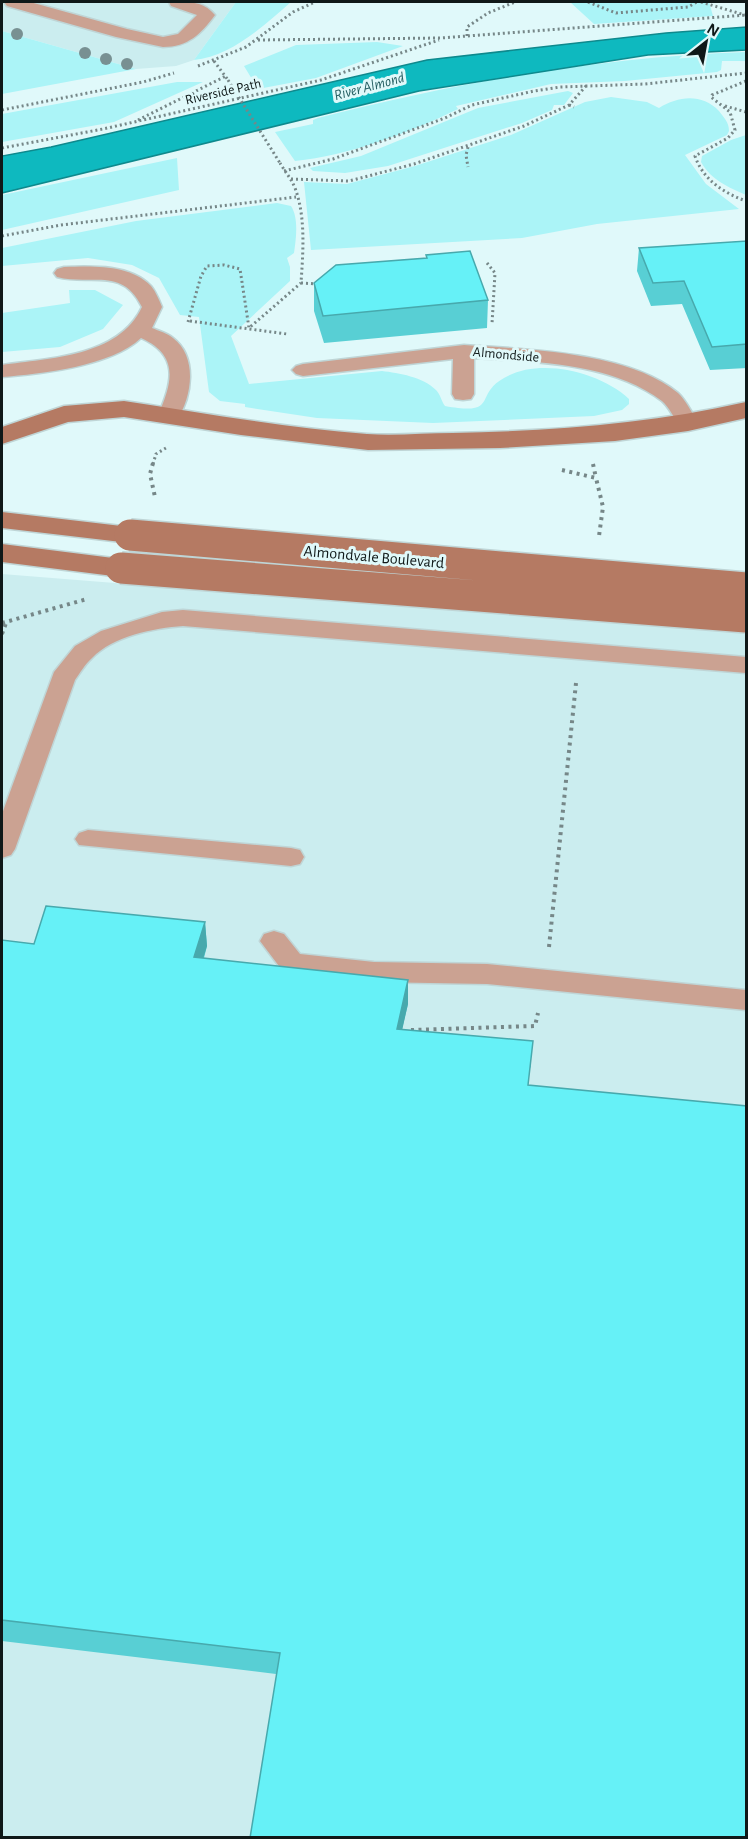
<svg xmlns="http://www.w3.org/2000/svg" width="748" height="1839" font-family="'Alegreya Sans',sans-serif">
  <style>
    .built { fill: #cbedef }
    .green { fill: #abf4f7 }
    .water { fill: #0eb9bf; stroke: #0e898d; stroke-width: 1.5 }
    .lines { fill: none; stroke-linecap: round; stroke-linejoin: round }
    .lane-casing { stroke: #bfd5d6; stroke-width: 3 }
    .secondary-casing { stroke: #bfd5d6; stroke-width: 3 }
    .path-far1 { stroke: #768788; stroke-width: 3; stroke-dasharray: 2 3; stroke-linecap: butt }
    .path { stroke: #768788; stroke-width: 4; stroke-dasharray: 3 4.5; stroke-linecap: butt }
    .lane { fill: #cba292; fill-rule: evenodd }
    .secondary { fill: #b57a63; fill-rule: evenodd }
    .secondary-bridge-casing { stroke: #bfd5d6; stroke-width: 34; stroke-linecap: butt }
    .path-bridge { stroke: #768788; stroke-width: 3; stroke-dasharray: 2 3; stroke-linecap: butt }
    .secondary-bridge { stroke: #b57a63; stroke-width: 31 }
    .tree { fill: #789092 }
    .wall { fill: #58cfd4 }
    .shaded-wall { fill: #47a9ad }
    .building { fill: #66f1f7; stroke: #47a9ad; stroke-width: 1.5 }
    .labels { text-anchor: middle; stroke-width: 6; stroke-linejoin: round; paint-order: stroke }
    .far-street-label { font-size: 14px; fill: #0f1818; stroke: #e0f9fa }
    .far-water-label { font-size: 15px; font-style: italic; fill: #245e61; stroke: #e0f9fa }
    .street-label { font-size: 16px; fill: #0f1818; stroke: #e0f9fa }
  </style>
  <rect width="100%" height="100%" fill="#e0f9fa"/>
  <path class="built" d="M2,2H236L194,60L176,66L136,69L2,31Z
    M2,574L746,633V1837H2Z"/>
  <path class="green" d="M236,2H291C265,25 230,57 194,60Z
    M570,2H709L713,16L594,24Z
    M2,31L136,69L2,94Z
    M377,42L403,46L316,78L258,89L244,66L296,45Z
    M746,52V61H722L721,70L717,72L625,81L551,84L456,106L458,109C411,132 348,156 295,161L275,132L313,124V120L318,118C458,82 601,57 746,52Z
    M177,82H203L114,122L2,142V114Z
    M568,91L573,93L564,105H554L552,110L522,123L388,166L345,173L313,171L310,168L361,156L478,108Z
    M611,97L647,102L659,108C678,96 702,93 719,111C724,118 729,122 729,131L727,135L685,155L706,184L739,209L597,224L522,238L311,250L304,182L347,184L415,166L511,135L585,102Z
    M746,135V195C728,187 711,180 701,162L702,156L731,140Z
    M177,158L179,190L2,230V195Z
    M277,203L291,206C299,218 296,239 294,253L287,258L290,267V281L231,336L249,384L382,371C399,373 423,377 436,390C441,395 441,401 445,406C500,416 473,395 504,378C540,357 600,372 629,399V404L622,410L594,416L433,423L317,418L245,407V404L220,401L209,392L199,317L180,315L159,278L132,265L88,258L2,266V248L136,221Z
    M69,290H95L123,305L103,329L60,347L2,352V313L70,303Z"/>
  <path class="water" d="M746,27V50L648,55L419,91L2,193V156L51,147L427,60L666,33Z"/>
  <g class="lines">
    <defs>
      <path id="lane" d="M4,2H30L127,29L163,37L178,34L197,15L171,6L169,2C187,2 203,0 215,15C201,34 188,47 163,47L116,37L7,6Z
        M64,267C92,266 130,264 151,286C156,292 159,300 162,307L152,328C159,331 167,333 173,338C198,357 192,397 177,420L169,421L161,420L158,415C173,382 179,355 141,338C112,366 41,374 2,377V365C49,358 119,357 142,307C122,266 91,286 57,277L54,273L57,269Z
        M464,345C525,349 629,352 678,393C686,400 692,414 699,423L696,428L688,429L680,428C675,419 669,407 662,401C610,362 535,362 474,358V394L471,399L463,400L455,399L452,394L453,359L303,376L296,374L292,370L296,366L303,364Z
        M183,610L746,657V673L183,626C154,628 113,636 92,658C85,664 80,673 75,680L15,849L11,855L2,858V814L54,672L75,646L101,631L162,612Z
        M88,830L291,848L300,850L304,857L300,864L291,866L79,845L75,839L79,833Z
        M274,931L284,934L300,954L374,962L487,964L746,990V1010L487,984L374,982L292,973L282,970L260,941L264,934Z"/>
      <path id="secondary" d="M124,401C204,413 286,428 367,434C395,436 425,433 453,433C552,431 649,424 746,402V418L688,431L615,441L500,448L368,450L241,435L124,417L68,422L2,444V427L64,406Z
        M2,512L130,527L140,529L144,535L140,541L130,543L2,528Z
        M2,544L121,559L131,562L135,568L131,574L121,577L2,562Z"/>
    </defs>
    <use href="#lane" class="lane-casing"/>
    <use href="#secondary" class="secondary-casing"/>
    <path class="path-far1" d="M588,2L616,13L688,7L697,2
      M701,2L745,15
      M467,36V27L488,13L515,2
      M258,40L441,38L746,15
      M214,61L228,80
      M198,66L246,47L293,12L315,2
      M746,81L712,95L711,97L730,112L735,130L728,138L695,156C703,180 724,193 746,201
      M569,105L574,107
      M725,106L746,112
      M2,110L143,82L174,73
      M138,120L226,76
      M468,147L466,155L468,167
      M2,148L103,129L321,80L439,40
      M284,171L333,159L445,118L472,105L534,91L560,87L645,84L746,73
      M291,179L349,181L414,164L524,126L569,105L587,85
      M2,236L61,225L296,197
      M487,263L495,273L492,324
      M301,283L318,284
      M190,321L287,334
      M188,322L201,276L207,266L224,265L240,269L249,328L301,283C303,253 306,217 295,188C291,178 285,172 280,163
      M153,464L156,454L166,448"/>
    <path class="path" d="M153,463L150,474L155,497
      M593,464L596,478
      M562,470L596,478L603,507L599,536
      M2,623L87,599
      M2,634L6,623
      M549,947L576,683
      M411,1030L535,1026L538,1013"/>
    <use href="#lane" class="lane"/>
    <use href="#secondary" class="secondary"/>
    <defs>
      <path id="secondary-bridge" d="M130,535L746,588
        M121,568L746,617"/>
    </defs>
    <use href="#secondary-bridge" class="secondary-bridge-casing"/>
    <path class="path-bridge" d="M228,80L280,163"/>
    <use href="#secondary-bridge" class="secondary-bridge"/>
  </g>
  <g class="tree">
    <circle cx="17" cy="34" r="6"/>
    <circle cx="85" cy="53" r="6"/>
    <circle cx="106" cy="59" r="6"/>
    <circle cx="127" cy="64" r="6"/>
  </g>
  <path class="wall" d="M747,241V368L710,370L682,304L651,306L637,271L639,248Z
    M426,255L488,300L487,328L324,343L314,311V283L426,258Z
    M205,922L207,946L204,958L408,1004L402,1029L531,1066L276,1674L2,1641V940L34,944Z"/>
  <path class="shaded-wall" d="M205,922L207,946L196,982L194,957Z
    M408,980V1004L397,1053V1029Z"/>
  <path class="building" d="M747,241V344L712,347L684,281L653,283L639,248Z
    M470,251L488,300L323,316L314,283L336,265L427,258L426,255Z
    M46,906L205,922L194,957L408,980L397,1029L533,1041L528,1085L747,1106V1838H250L280,1653L2,1620V940L34,944Z"/>
  <g class="labels">
    <g class="far-street-label">
      <text transform="translate(223 91) rotate(-13)" y="5">Riverside Path</text>
      <text transform="translate(506 354) rotate(5)" y="5">Almondside</text>
    </g>
    <g class="far-water-label">
      <text transform="translate(369 86) rotate(-15)" y="5">River Almond</text>
    </g>
    <g class="street-label">
      <text transform="translate(374 556) rotate(5)" y="6">Almondvale Boulevard</text>
    </g>
  </g>
  <rect width="748" height="1839" fill="none" stroke="#0f1818" stroke-width="6"/>
  <g transform="translate(706 42) rotate(31)" stroke="#e0f9fa" stroke-width="4.5" paint-order="stroke">
  <path d="M0-4.5L10 22L0 15L-10 22Z" fill="#0f1818"/>
  <text y="-9" font-size="16" font-weight="bold" text-anchor="middle" fill="#0f1818">N</text>
  </g>
</svg>
